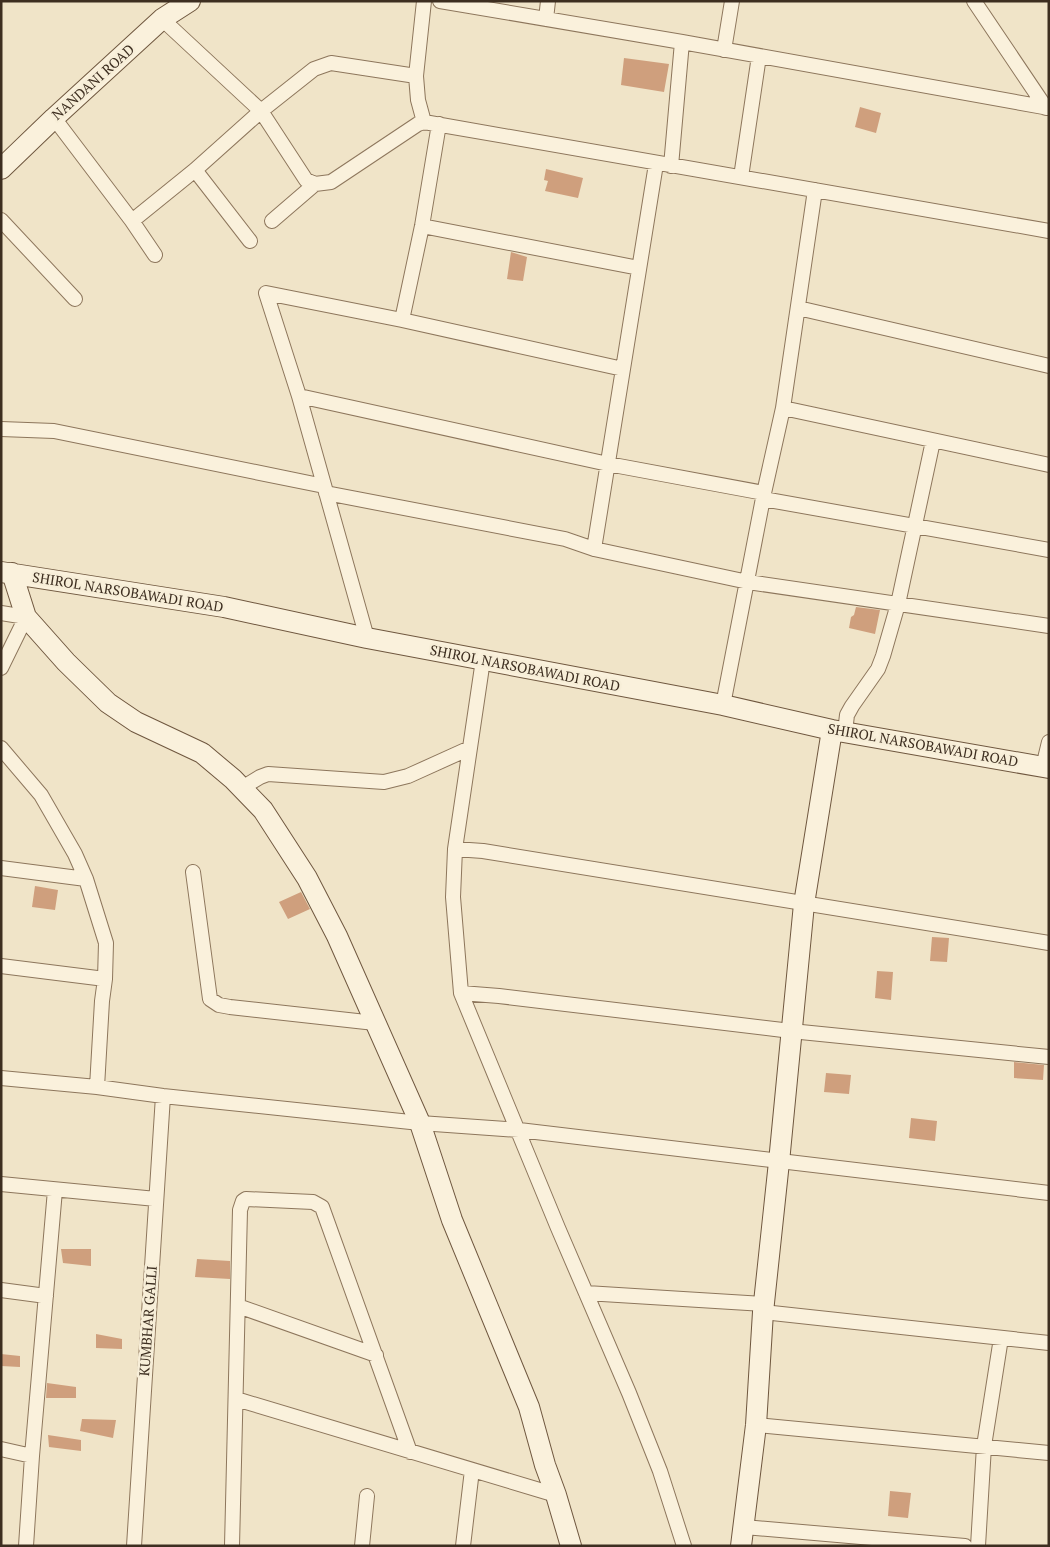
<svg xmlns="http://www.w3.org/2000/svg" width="1050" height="1547" font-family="'PT Serif',serif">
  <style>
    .building { fill: #cf9f7d }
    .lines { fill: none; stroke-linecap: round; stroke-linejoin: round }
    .street-casing { stroke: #8d765c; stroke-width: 16 }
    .secondary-casing { stroke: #6f573f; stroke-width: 22 }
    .street { stroke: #faf1dc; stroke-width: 14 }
    .secondary { stroke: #faf1dc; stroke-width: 20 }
    .labels { text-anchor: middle; stroke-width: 5; stroke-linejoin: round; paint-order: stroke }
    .street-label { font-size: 14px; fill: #3d2e20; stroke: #f7eed8 }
  </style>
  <rect width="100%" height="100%" fill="#f0e4c8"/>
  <path class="building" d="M624,58L669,64L664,92L621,85Z
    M860,107L881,113L876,133L855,127Z
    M546,169L583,178L578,198L545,191L548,181L544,180Z
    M511,252L527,257L523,281L507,279Z
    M856,607L880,610L875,634L849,628L851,617L854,615Z
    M35,886L58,890L55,910L32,907Z
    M301,892L310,909L288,919L279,902Z
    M932,937L949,938L947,962L930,961Z
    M877,971L893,972L891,1000L875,998Z
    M1014,1062L1044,1065L1043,1080L1014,1078Z
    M826,1073L851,1075L849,1094L824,1092Z
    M911,1118L937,1121L935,1141L909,1138Z
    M61,1249H91V1266L63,1263Z
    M197,1259L230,1261V1279L195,1277Z
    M96,1334L122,1339V1349L96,1348Z
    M1,1354L20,1356V1367L1,1366Z
    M47,1383L76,1387V1398H46Z
    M82,1419L116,1420L113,1438L80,1431Z
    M48,1435L81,1440V1451L49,1447Z
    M890,1491L911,1493L908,1518L888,1516Z"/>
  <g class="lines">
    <defs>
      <path id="street" d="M440,1L682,42L1049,108
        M974,1L1046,108
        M162,19L261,111L306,180L315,184L331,182L418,124L424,122L1049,231
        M546,19L548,1
        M724,50L732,1
        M54,118L132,221L155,255
        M424,122L418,100L416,76L424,1
        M671,166L682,42
        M195,170L250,241
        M741,177L759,56
        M1,220L75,299
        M132,221L195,170L261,111L314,69L331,63L416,76
        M272,221L315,184
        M422,226L639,268
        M798,308L1049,366
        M402,320L422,226L439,124
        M299,396L266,293L402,320L623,369
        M783,408L1049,465
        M1,429L54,431L324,486
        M326,493L565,539L594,549L748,582L1049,626
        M763,499L1049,550
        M594,549L656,164
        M1,613L26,617L1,668
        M367,638L299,396L608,464L764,493
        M483,660L455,849L453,897L461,993L558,1228L629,1393L660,1471L684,1546
        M723,705L764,493L783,408L815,190
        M845,732L847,715L852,706L878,669L883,656L898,604L933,441
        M1,748L41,795L75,854L86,879L106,943L105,979L102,1001L97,1087
        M1043,767L1049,742
        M242,788L260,777L268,774L384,782L408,776L470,748
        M455,849L483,851L1049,943
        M1,868L86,879
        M193,872L210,999L219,1005L230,1007L375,1023
        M1,966L105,979
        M461,993L499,996L791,1031L1049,1057
        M1,1078L97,1087L163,1096L420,1123L519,1130L1049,1193
        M1,1184L156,1199
        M1,1290L46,1296
        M586,1293L764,1304
        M238,1306L376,1355
        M763,1312L1049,1343
        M236,1399L556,1495
        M756,1425L1049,1453
        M1,1449L32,1456
        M744,1527L965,1546
        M26,1546L32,1456L55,1190
        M134,1546L163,1096
        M232,1546L240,1210L243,1201L246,1199L313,1202L322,1207L410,1452
        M362,1546L367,1496
        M463,1546L472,1470
        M978,1546L984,1446L1001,1338"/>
      <path id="secondary" d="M1,169L54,118L162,19L190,1
        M1,572L224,607L367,638L723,705L832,730L1049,768
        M12,573L26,617L66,662L108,703L136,722L202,753L233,779L263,810L307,878L337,936L420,1123L452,1220L529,1407L545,1465L556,1495L571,1546
        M741,1546L756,1425L763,1312L779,1162L804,904L832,730"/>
    </defs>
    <use href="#street" class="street-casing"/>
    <use href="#secondary" class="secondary-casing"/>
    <use href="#street" class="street"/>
    <use href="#secondary" class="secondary"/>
  </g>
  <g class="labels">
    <g class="street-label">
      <text transform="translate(93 82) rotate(-42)" y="5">NANDANI ROAD</text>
      <text transform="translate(128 592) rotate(9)" y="5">SHIROL NARSOBAWADI ROAD</text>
      <text transform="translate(525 668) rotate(11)" y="5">SHIROL NARSOBAWADI ROAD</text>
      <text transform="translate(923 745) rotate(10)" y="5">SHIROL NARSOBAWADI ROAD</text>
      <text transform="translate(148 1321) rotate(-86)" y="5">KUMBHAR GALLI</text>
    </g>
  </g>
  <rect width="1050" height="1547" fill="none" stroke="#3d2e20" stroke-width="5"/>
</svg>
